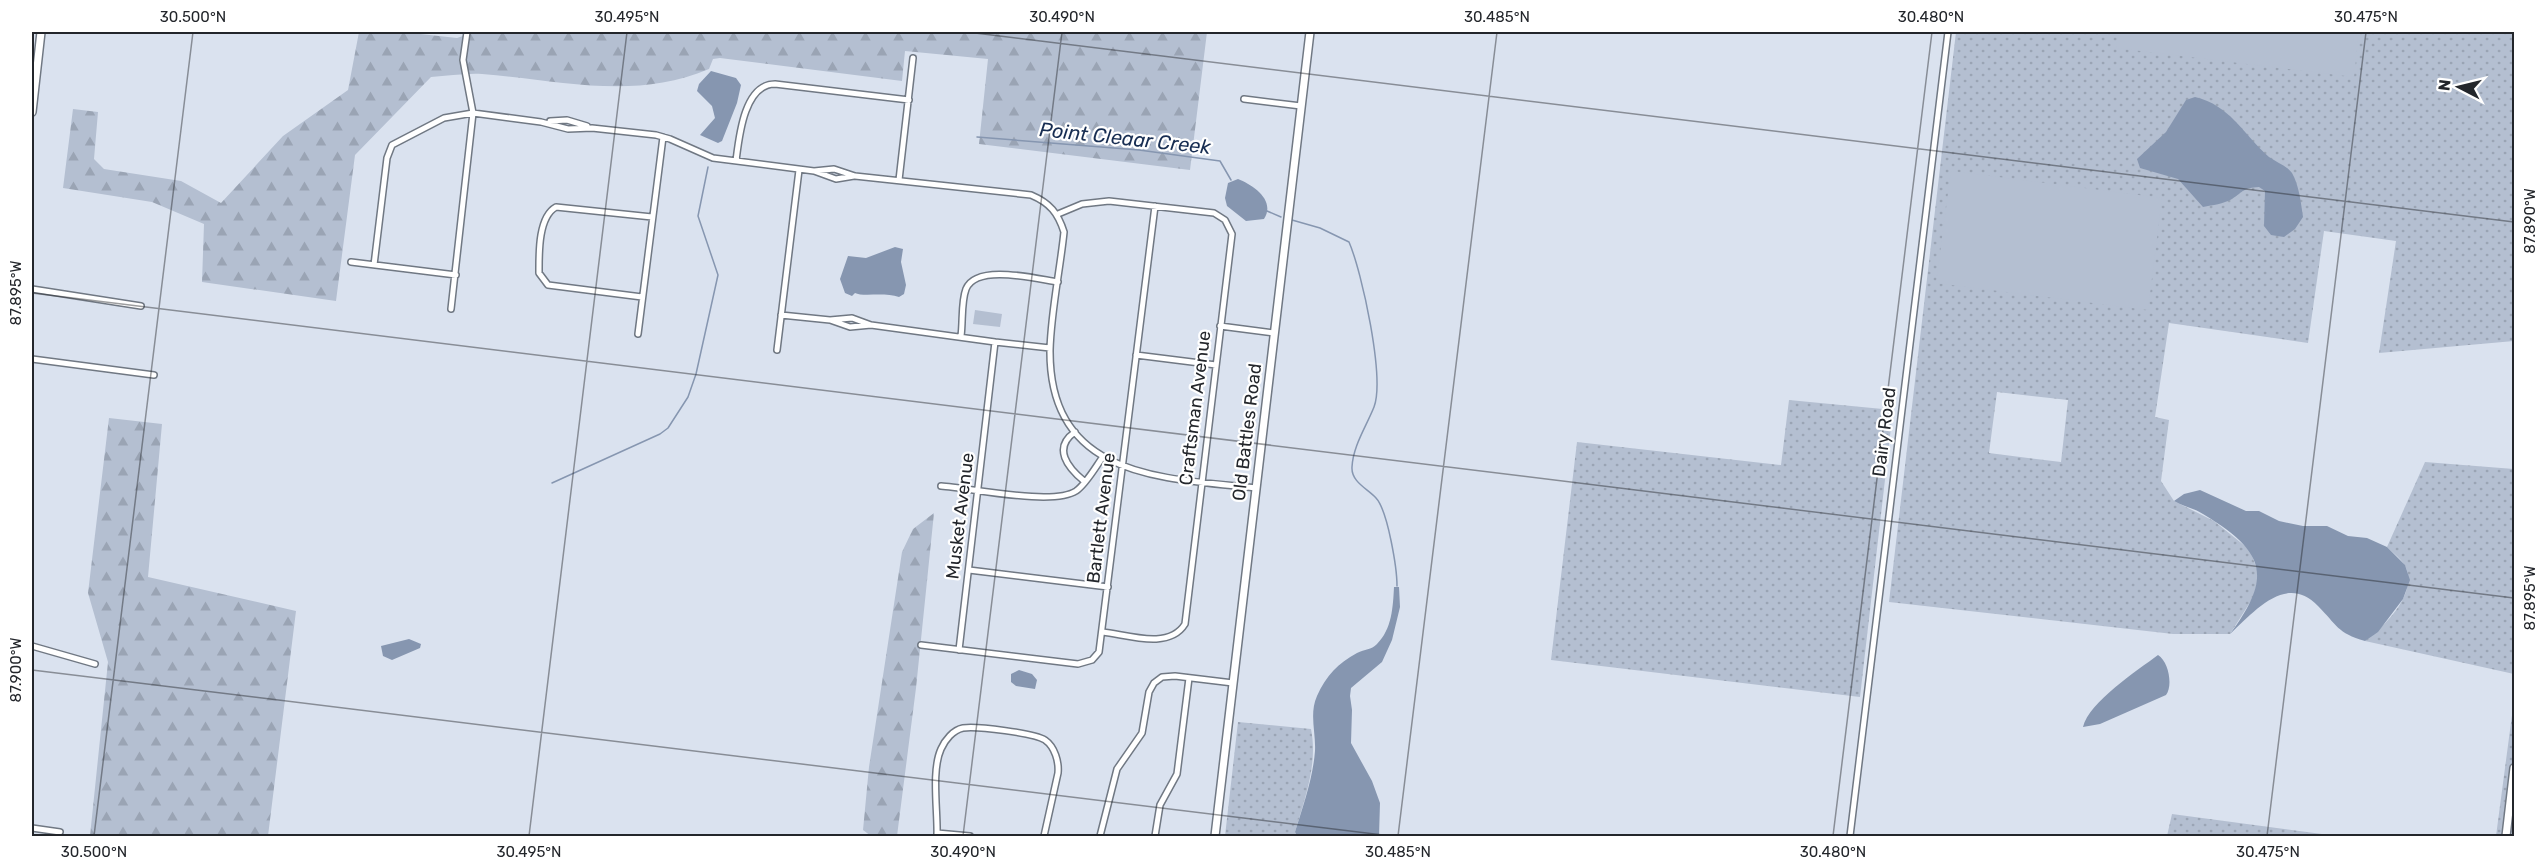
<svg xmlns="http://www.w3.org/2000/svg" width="2546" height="868" font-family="Rubik,sans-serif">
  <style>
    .grass { fill: url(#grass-dots); fill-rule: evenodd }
    .forest { fill: url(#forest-firs) }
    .park { fill: #b4bfd1 }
    .water { fill: #8696b0 }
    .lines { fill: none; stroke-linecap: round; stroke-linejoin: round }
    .stream { stroke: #8696b0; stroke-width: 1.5 }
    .street-casing { stroke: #707883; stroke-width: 8 }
    .secondary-casing { stroke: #707883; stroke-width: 10 }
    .street { stroke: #fff; stroke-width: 5 }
    .secondary { stroke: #fff; stroke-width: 7 }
    .ticks { fill: none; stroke: #23262b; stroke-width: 1.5; stroke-opacity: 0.45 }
    .labels { text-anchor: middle; stroke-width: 4.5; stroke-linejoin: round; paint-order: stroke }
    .street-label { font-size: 18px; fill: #23262b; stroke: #fff }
    .water-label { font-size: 20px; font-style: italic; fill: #172d52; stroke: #fff }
    .neatline { fill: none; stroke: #23262b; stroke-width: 2 }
    .ticks-label { font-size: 15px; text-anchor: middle; fill: #23262b }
  </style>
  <defs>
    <pattern id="grass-dots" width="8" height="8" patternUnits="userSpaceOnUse" patternTransform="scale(1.5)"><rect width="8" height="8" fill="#b4bfd1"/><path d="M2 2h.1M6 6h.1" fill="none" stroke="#9aa4b4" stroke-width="1.8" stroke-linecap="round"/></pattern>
    <pattern id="forest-firs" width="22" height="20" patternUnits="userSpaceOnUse" patternTransform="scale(1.5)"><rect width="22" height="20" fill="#b4bfd1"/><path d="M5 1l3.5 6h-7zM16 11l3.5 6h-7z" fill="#9aa4b4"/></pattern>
  </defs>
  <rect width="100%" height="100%" fill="#dae2ef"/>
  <path class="grass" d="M1956,32H2514V341L2379,353L2396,241L2324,231L2308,343L2169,323L2155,417L2169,420L2161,481L2174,501L2214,521L2250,550L2259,575L2254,596L2230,634H2173L1889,602ZM1997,392L2068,400L2061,462L1989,453Z
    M1789,400L1893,410L1860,697L1551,660L1577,442L1781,465Z
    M2425,462L2514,469V674L2365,641C2384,627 2417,595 2406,568C2403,560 2393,553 2387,547Z
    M2514,700V836H2496Z
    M1238,722L1311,729C1318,764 1305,798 1295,832L1297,836H1225Z
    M2172,814L2337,836H2167Z"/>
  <path class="forest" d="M359,32H402L457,38L475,32H1207L1190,170L979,144L988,59L905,51L902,81L720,58L713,59L709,69C633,101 561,80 482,74C466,73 448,76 431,77L355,155L336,301L202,282L204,224L152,202L63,188L73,109L98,112L94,159L104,169L181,181L221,203L283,136L348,90Z
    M109,418L162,424L148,577L296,611L268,836H90L108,662L88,593Z
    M934,513L916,688L897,836H871L863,830L869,767L902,552L913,529Z"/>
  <path class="park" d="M2118,32H2359L2354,77L2116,48Z
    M1951,171L2162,198L2148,310L1936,283Z
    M975,310L1002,314L1000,327L973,324Z"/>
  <path class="water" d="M711,71L736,78L741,85L737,103L722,141L718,143L700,135L715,118L712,106L697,91L699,84Z
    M2195,97C2230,105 2244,135 2269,157C2276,162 2287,166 2292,173C2299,185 2301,203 2303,217L2295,229L2284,237L2271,235L2264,226L2265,191L2259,187C2243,188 2244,191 2232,199C2223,204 2213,205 2203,207L2178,179L2140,168L2137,159L2166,132L2186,100Z
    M1238,179C1253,185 1276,200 1264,219L1246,221L1227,206L1225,198L1228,183Z
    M895,247L903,249L901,262L906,285L904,294L899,297C885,292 862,297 855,293L852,296L845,293L840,279L848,256L866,258Z
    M2200,490L2246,511H2259L2279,521L2303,526H2327L2348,536L2367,538L2387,547L2405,565L2410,580L2403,599L2378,632L2365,641C2337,633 2337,625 2318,606C2286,573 2255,611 2230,634C2274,575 2264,551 2203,514C2194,508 2184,507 2174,501L2184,494Z
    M1394,587H1399L1400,607L1392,640L1382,662L1351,688L1350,696L1352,710L1351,743L1372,781L1380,803L1379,836H1297L1295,832C1303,806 1313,778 1315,751C1316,732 1309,714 1317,696C1326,676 1338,663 1357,653C1365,649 1371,650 1377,644C1392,629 1393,607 1394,587Z
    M409,639L421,644L420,648L392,660L383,656L381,646Z
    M2158,655C2169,662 2173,686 2166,695L2100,724L2083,727C2089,702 2138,670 2158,655Z
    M1019,670L1032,674L1037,680L1035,689L1016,686L1011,682V674Z"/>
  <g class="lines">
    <path class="stream" d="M977,137L1139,150L1220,161L1231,180
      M1267,211L1281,217
      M1292,220L1320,228L1349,242C1362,272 1385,378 1374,407C1366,427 1353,446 1352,467C1351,482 1368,489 1376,498C1388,511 1397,569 1397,586
      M552,483L660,434L668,428L688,397L696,374L718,275L698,216L708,167"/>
    <defs>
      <path id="street" d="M467,32L463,60L473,113L541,122L568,129L592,128L656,135L670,139L713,158L814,171L836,179L854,176
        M1244,99L1301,106
        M550,121L567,120L587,126
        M736,161C739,137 744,84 775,84L909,100
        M814,171L834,169L855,176L1031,195C1050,203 1058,213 1064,232C1060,271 1051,311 1050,350C1049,478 1161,478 1256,488
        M899,180L913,58
        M1058,214L1082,204L1109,201L1214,213L1225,220L1232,234L1185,624C1169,650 1128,635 1103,632
        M351,262L456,275
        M374,265L387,158L392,145L444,118L473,113L451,309
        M32,289L141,306
        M642,297L548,285L539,273C539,254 538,217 556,207L652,217
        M781,315L830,320
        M871,325L852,318L830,320L850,327L871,325L995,342L959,650
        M1220,326L1274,333
        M638,334L663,137
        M961,336C963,322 961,302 966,289C976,263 1037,279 1058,282
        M995,342L1050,348
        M777,350L799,170
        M1136,355L1216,365
        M32,359L154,375
        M1075,432C1052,448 1068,468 1084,481
        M941,486C971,488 1053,506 1076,491C1086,484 1095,468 1102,458
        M969,570L1108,587
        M921,645L1078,664L1092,660L1099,652L1155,206
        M32,646L95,664
        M32,828L60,832
        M937,833L970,836
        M937,836C938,812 931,771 941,749C945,740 953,730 963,728C977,726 1034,733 1045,740C1055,747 1059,762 1058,773L1044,836
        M1100,836L1117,769L1142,733L1149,692L1154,683L1162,677L1175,676L1233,683
        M1155,836L1160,805L1177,774L1189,678
        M1850,836L1948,32"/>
      <path id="secondary" d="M32,112L41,32
        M1215,836L1310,32
        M2506,836L2514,768"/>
    </defs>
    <use href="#street" class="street-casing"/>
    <use href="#secondary" class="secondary-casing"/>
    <use href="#street" class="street"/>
    <use href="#secondary" class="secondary"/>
  </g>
  <path class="ticks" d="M967,32L2514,222M32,293L2514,598M32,670L1391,836M94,836L193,32M529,836L627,32M963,836L1062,32M1398,836L1497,32M1833,836L1932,32M2267,836L2366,32"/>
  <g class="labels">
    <g class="street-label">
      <text transform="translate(1195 408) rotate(-83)" y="6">Craftsman Avenue</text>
      <text transform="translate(1247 432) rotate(-83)" y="6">Old Battles Road</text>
      <text transform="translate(1884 432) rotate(-83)" y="6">Dairy Road</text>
      <text transform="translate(960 516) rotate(-83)" y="6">Musket Avenue</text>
      <text transform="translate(1101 518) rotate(-83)" y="6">Bartlett Avenue</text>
    </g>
    <g class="water-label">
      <text transform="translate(1125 138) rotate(6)" y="7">Point Cleaar Creek</text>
    </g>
  </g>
  <rect width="2546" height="868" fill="none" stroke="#ffffff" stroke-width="66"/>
  <g transform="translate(2459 87) rotate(277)" stroke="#ffffff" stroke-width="4.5" paint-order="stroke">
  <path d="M0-4.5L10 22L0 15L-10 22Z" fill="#23262b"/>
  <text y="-9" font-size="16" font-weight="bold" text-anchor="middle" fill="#23262b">N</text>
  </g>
  <rect x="33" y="33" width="2480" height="802" class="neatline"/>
  <g class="ticks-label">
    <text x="193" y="22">30.500°N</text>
    <text x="627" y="22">30.495°N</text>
    <text x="1062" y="22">30.490°N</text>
    <text x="1497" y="22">30.485°N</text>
    <text x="1931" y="22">30.480°N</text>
    <text x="2366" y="22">30.475°N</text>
    <text transform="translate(2530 221) rotate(-90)" y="5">87.890°W</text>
    <text transform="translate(16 293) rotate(-90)" y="5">87.895°W</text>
    <text transform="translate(2530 598) rotate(-90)" y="5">87.895°W</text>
    <text transform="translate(16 670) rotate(-90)" y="5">87.900°W</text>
    <text x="94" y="857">30.500°N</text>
    <text x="529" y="857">30.495°N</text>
    <text x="963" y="857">30.490°N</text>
    <text x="1398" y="857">30.485°N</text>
    <text x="1833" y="857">30.480°N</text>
    <text x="2268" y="857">30.475°N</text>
  </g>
</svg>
